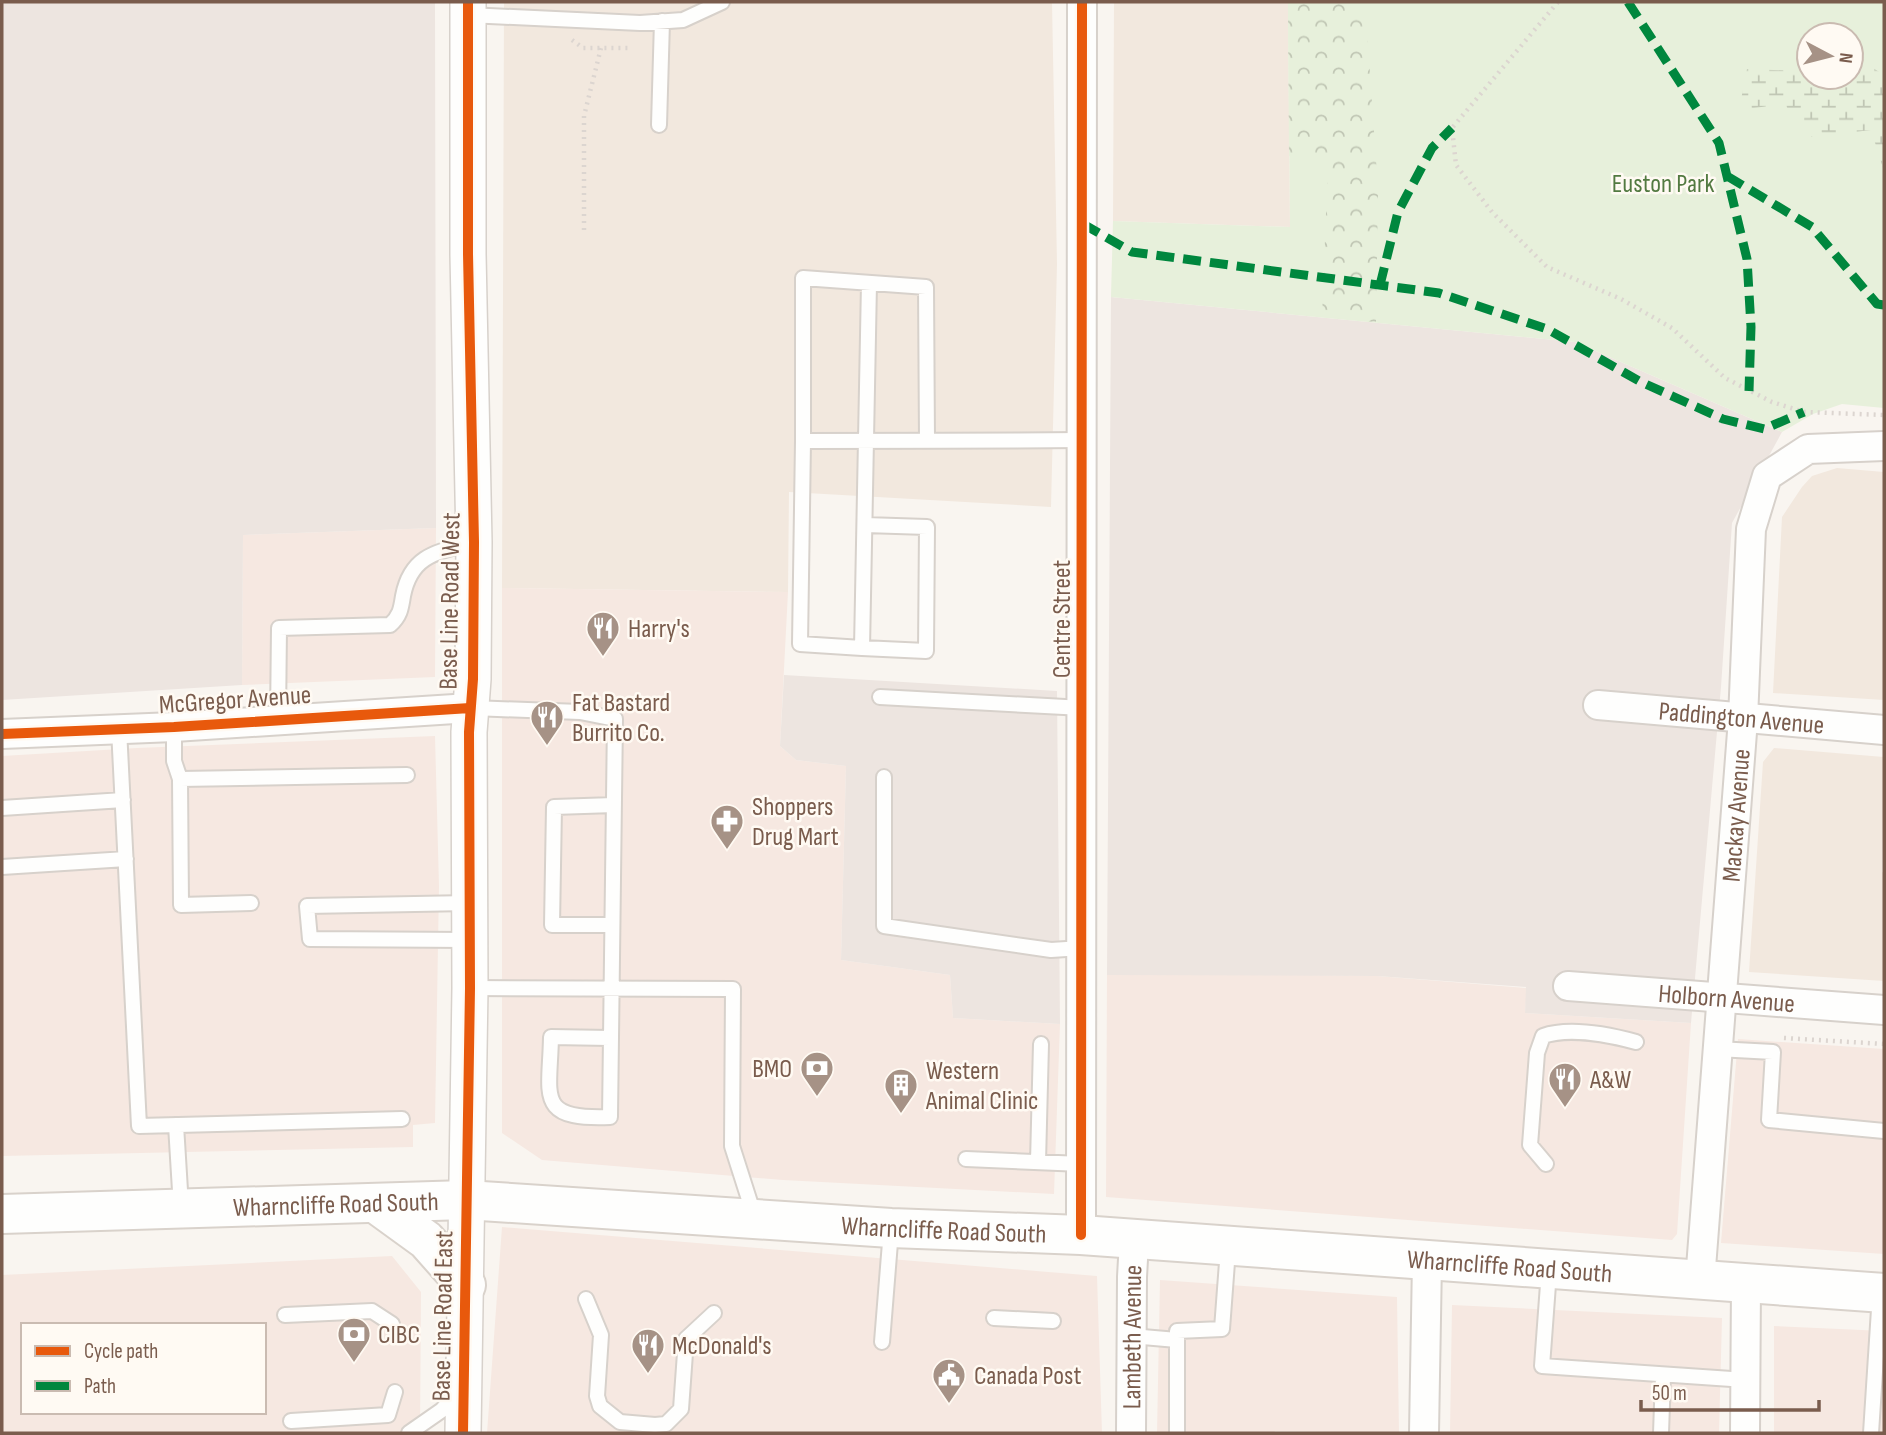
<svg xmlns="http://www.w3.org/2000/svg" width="1886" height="1435" font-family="'Sofia Sans Condensed',sans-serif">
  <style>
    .residential { fill: #f2e8de }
    .commercial { fill: #f6e8e1; fill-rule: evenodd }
    .industrial { fill: #ede5e0 }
    .green { fill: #e7f0db; fill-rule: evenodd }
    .forest { fill: url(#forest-crowns) }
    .wetland { fill: url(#wetland-marsh) }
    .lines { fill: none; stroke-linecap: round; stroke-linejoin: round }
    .service-casing { stroke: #d7d1cb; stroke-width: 18 }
    .minor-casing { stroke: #d7d1cb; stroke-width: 32 }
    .tertiary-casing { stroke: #d7d1cb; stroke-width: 38 }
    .secondary-casing { stroke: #d9d2cb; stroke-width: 42 }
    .path { stroke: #dcd5d0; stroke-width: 4.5; stroke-dasharray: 2 5; stroke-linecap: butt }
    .service { stroke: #fefefd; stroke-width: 14 }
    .minor { stroke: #fefefd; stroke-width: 28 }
    .tertiary { stroke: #fefefd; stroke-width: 35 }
    .secondary { stroke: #fefefd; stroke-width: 38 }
    .quiet { stroke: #00873e; stroke-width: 9; stroke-dasharray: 18 9; stroke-linecap: butt }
    .cycleway-casing { stroke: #fffaf3; stroke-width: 15 }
    .cycleway { stroke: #e8590c; stroke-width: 10 }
    .labels { text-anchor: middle; stroke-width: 5; stroke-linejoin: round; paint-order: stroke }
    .park-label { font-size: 26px; fill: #537a41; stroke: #fffaf3 }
    .street-label { font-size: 26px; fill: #7a5c4d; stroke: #fffaf3 }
    .poi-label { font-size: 26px; fill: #7a5c4d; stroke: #fffaf3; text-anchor: start }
  </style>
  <defs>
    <pattern id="forest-crowns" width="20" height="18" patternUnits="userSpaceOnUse" patternTransform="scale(1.75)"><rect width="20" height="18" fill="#e7f0db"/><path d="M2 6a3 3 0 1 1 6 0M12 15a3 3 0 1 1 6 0" fill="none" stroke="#c0c6b4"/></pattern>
    <pattern id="wetland-marsh" width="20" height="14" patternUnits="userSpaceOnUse" patternTransform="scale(1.75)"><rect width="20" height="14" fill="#e7f0db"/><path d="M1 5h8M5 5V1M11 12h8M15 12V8" fill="none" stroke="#c0c6b4"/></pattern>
  </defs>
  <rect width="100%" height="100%" fill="#f9f5f0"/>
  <path class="residential" d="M504,2H1052L1057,264L1051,507L789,492L788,592L502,588Z
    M1114,2H1288L1290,227L1113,221Z
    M1837,468L1884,472V700L1773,693L1782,517L1802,487L1812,476Z
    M1774,748L1884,757L1882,872L1884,873V981L1749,972L1763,762Z"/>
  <path class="commercial" d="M436,528L435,677L242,685L243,535Z
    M502,588L788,592L780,746L796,760L846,766L841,960L950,975L953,1018L1060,1024L1054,1194L783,1180L542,1160L502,1133Z
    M435,736L439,886L435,1123L413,1125V1147L2,1156V756L137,748Z
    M1234,974L1377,976L1527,988L1525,1013L1691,1023L1677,1234L1672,1240L1106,1197L1107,975Z
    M1738,1039L1884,1049V1254L1721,1243Z
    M502,1227L1097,1276L1102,1433H487Z
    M392,1256L421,1292L420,1433H2V1275ZM23,1325H264V1412H23Z
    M1160,1280L1397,1297L1399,1433L1275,1431L1274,1433H1157Z
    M1452,1305L1722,1318L1719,1433H1450Z
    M1774,1326L1884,1331V1433H1774Z"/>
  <path class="industrial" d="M2,2H435L436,528L243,535L242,685L2,700Z
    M1111,297L1575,342L1782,432L1732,523L1721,687L1691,1023L1525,1013L1526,987L1377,976L1107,975Z
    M784,675L1057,691L1060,1024L953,1018L950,975L841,960L846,766L796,760L780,746Z"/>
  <path class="green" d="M1288,2H1884V408L1842,404L1813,414L1782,432L1575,342L1111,297L1113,221L1290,227ZM1809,35H1851V77H1809Z"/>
  <path class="forest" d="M1288,2H1365L1378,189L1376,322L1322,317L1328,162L1289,156Z"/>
  <path class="wetland" d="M1851,54L1884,75V171L1871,130L1812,137L1784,104L1739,110L1747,69L1804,71L1809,69V77H1851Z"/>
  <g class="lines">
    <defs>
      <path id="service" d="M468,15L640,23L683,20L722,2
        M659,125L662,21
        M803,441L800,644L862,648
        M927,441L926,287L803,278V441C896,441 990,441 1083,440
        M865,525L927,527L926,651L862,648L869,283
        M880,697L1083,708
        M472,708L580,712L615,719L610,1117C535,1120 550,1096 551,1037L610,1038
        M278,719L279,628L390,625C400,616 401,609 403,596C411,555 437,552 472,543
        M174,727V761L180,779
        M119,729L139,1126L402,1119
        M884,777V926L1051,950L1082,948
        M2,808L123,800
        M2,867L126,859
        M251,903L181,905L180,779L407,775
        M469,903L307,906L310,939L469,940
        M612,925H552L554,807L614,805
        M471,988L733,989L732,1146L754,1215
        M1717,1049L1773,1052L1769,1120L1884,1131
        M176,1125L181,1207
        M966,1159L1082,1164
        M1038,1162L1041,1044
        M1546,1164L1530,1145L1537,1053L1543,1036C1569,1027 1610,1035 1636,1042
        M1549,1271L1542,1366L1746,1380
        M586,1299L601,1335L597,1396L600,1406L620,1422L655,1425L666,1424L681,1409L686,1339L714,1313
        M285,1315L372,1311L392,1324
        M994,1318L1053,1321
        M1131,1336L1177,1340
        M882,1342L891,1230
        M291,1421L388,1415L395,1392
        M409,1433L442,1410L458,1392
        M1177,1433V1331L1222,1329L1228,1249
        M1661,1433L1663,1376
        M1871,1433L1880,1294"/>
      <g id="minor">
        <path id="s1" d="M1598,705L1884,730"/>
        <path d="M2,734L174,727L470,708"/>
        <path id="s2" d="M1568,986L1884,1010"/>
        <path d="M1081,1235L1082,2"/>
        <path id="s3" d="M1700,1281L1743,719L1751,529L1767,476L1808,449L1884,446"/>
        <path id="s4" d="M1131,1433L1132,1277L1134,1241"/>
        <path d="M1424,1433L1427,1261"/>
        <path d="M1745,1433L1746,1284"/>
      </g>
      <path id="tertiary" d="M463,1433L470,988L469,732L473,679L474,542L468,254V2"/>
      <g id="secondary">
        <path d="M375,1203L426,1240L466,1285"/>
        <path id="s5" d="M2,1214L466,1200L891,1228L1081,1235L1884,1293"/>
      </g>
    </defs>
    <use href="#service" class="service-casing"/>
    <use href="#minor" class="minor-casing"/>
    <use href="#tertiary" class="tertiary-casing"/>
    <use href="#secondary" class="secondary-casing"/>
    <path class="path" d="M1558,2L1452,128L1456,165L1492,212L1547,267L1621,299L1672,328L1725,378L1772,402L1804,412L1884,415
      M572,40L583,48H631
      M584,230V116L601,48
      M1784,1038L1884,1044"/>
    <use href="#service" class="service"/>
    <use href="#minor" class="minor"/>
    <use href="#tertiary" class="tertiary"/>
    <use href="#secondary" class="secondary"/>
    <path class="quiet" d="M1628,2L1719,143L1747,259L1751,327L1749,391
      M1727,176L1812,227L1877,304L1884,305
      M1083,224L1132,252L1439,293L1547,329L1641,382L1723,419L1764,429L1804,412
      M1380,285L1398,212L1432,148L1452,128"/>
    <defs>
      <path id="cycleway" d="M2,734L174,727L470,708
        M1081,1235L1082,2
        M463,1433L470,988L469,732L473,679L474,542L468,254V2"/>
    </defs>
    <use href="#cycleway" class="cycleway-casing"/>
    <use href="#cycleway" class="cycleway"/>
  </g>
  <defs>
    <symbol id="restaurant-pin" viewBox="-11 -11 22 30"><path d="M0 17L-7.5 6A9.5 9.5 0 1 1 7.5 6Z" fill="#a69286" stroke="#fffaf3"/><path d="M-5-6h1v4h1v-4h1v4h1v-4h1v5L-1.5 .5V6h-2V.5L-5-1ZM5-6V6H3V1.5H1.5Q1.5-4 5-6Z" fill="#fff"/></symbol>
    <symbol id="pharmacy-pin" viewBox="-11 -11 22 30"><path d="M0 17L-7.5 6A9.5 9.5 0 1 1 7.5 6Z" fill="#a69286" stroke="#fffaf3"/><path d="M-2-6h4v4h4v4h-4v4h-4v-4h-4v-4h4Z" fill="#fff"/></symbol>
    <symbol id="bank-pin" viewBox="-11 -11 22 30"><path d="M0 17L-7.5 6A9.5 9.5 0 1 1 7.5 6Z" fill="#a69286" stroke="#fffaf3"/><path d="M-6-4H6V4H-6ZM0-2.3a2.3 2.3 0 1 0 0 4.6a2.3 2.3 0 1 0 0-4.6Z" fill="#fff"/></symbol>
    <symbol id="building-pin" viewBox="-11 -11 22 30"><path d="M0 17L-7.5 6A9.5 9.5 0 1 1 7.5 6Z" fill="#a69286" stroke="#fffaf3"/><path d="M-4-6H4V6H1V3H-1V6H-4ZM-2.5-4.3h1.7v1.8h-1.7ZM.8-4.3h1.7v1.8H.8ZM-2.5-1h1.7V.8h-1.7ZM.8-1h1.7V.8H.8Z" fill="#fff"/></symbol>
    <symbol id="civic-pin" viewBox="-11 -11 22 30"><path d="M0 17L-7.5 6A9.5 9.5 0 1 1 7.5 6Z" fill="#a69286" stroke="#fffaf3"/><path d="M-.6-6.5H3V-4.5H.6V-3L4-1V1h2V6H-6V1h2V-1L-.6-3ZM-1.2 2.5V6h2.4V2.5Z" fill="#fff"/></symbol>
  </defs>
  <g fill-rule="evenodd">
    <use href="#restaurant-pin" x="584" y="609" width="38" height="52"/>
    <use href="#restaurant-pin" x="528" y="698" width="38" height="52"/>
    <use href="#pharmacy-pin" x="708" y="802" width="38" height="52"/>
    <use href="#bank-pin" x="798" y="1049" width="38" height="52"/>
    <use href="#restaurant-pin" x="1546" y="1060" width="38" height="52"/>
    <use href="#building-pin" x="882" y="1066" width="38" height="52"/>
    <use href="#bank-pin" x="335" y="1315" width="38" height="52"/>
    <use href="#restaurant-pin" x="629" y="1326" width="38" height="52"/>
    <use href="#civic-pin" x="930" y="1356" width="38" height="52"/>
  </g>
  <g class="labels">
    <g class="park-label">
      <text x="1663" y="192">Euston Park</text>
    </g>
    <g class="street-label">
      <text transform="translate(449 601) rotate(-89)" y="9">Base Line Road West</text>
      <text transform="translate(1061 619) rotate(-90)" y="9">Centre Street</text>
      <text transform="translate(235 699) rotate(-4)" y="9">McGregor Avenue</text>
      <text dy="9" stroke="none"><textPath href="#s1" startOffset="144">Paddington Avenue</textPath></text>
      <text dy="9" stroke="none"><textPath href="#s3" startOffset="467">Mackay Avenue</textPath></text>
      <text dy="9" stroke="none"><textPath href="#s2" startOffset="159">Holborn Avenue</textPath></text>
      <text dy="9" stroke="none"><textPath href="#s5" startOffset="334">Wharncliffe Road South</textPath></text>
      <text dy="9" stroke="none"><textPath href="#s5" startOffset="943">Wharncliffe Road South</textPath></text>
      <text dy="9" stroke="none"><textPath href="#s5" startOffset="1510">Wharncliffe Road South</textPath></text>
      <text transform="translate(442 1316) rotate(-89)" y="9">Base Line Road East</text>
      <text dy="9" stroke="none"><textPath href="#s4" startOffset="96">Lambeth Avenue</textPath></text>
    </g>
    <g class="poi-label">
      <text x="628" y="637">Harry's</text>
      <text x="572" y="711">Fat Bastard<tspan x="572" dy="30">Burrito Co.</tspan></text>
      <text x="752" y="815">Shoppers<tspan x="752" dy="30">Drug Mart</tspan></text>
      <text x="792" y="1077" text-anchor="end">BMO</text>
      <text x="926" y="1079">Western<tspan x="926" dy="30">Animal Clinic</tspan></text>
      <text x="1590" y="1088">A&amp;W</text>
      <text x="378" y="1343">CIBC</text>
      <text x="672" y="1354">McDonald's</text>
      <text x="974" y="1384">Canada Post</text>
    </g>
  </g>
  <rect width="1886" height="1435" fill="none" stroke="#7a5c4d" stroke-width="7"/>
  <rect x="21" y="1323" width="245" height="91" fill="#fffaf3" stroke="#cabbb1" stroke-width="2"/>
  <rect x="35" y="1346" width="35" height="10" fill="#e8590c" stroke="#cabbb1" stroke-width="2"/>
  <text x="84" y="1358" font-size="21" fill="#7a5c4d">Cycle path</text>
  <rect x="35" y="1381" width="35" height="10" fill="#00873e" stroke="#cabbb1" stroke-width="2"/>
  <text x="84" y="1393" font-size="21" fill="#7a5c4d">Path</text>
  <g transform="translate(1830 56) rotate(97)"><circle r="33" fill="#fffaf3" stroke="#cabbb1" stroke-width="2"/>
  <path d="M0-5L12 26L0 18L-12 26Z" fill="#a69286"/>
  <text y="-10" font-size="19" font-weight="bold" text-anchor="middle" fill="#7a5c4d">N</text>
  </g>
  <path d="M1641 1400v10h178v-10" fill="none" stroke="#7a5c4d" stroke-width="3.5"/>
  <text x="1652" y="1400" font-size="21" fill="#7a5c4d" stroke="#fffaf3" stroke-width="5" paint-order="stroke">50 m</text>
</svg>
